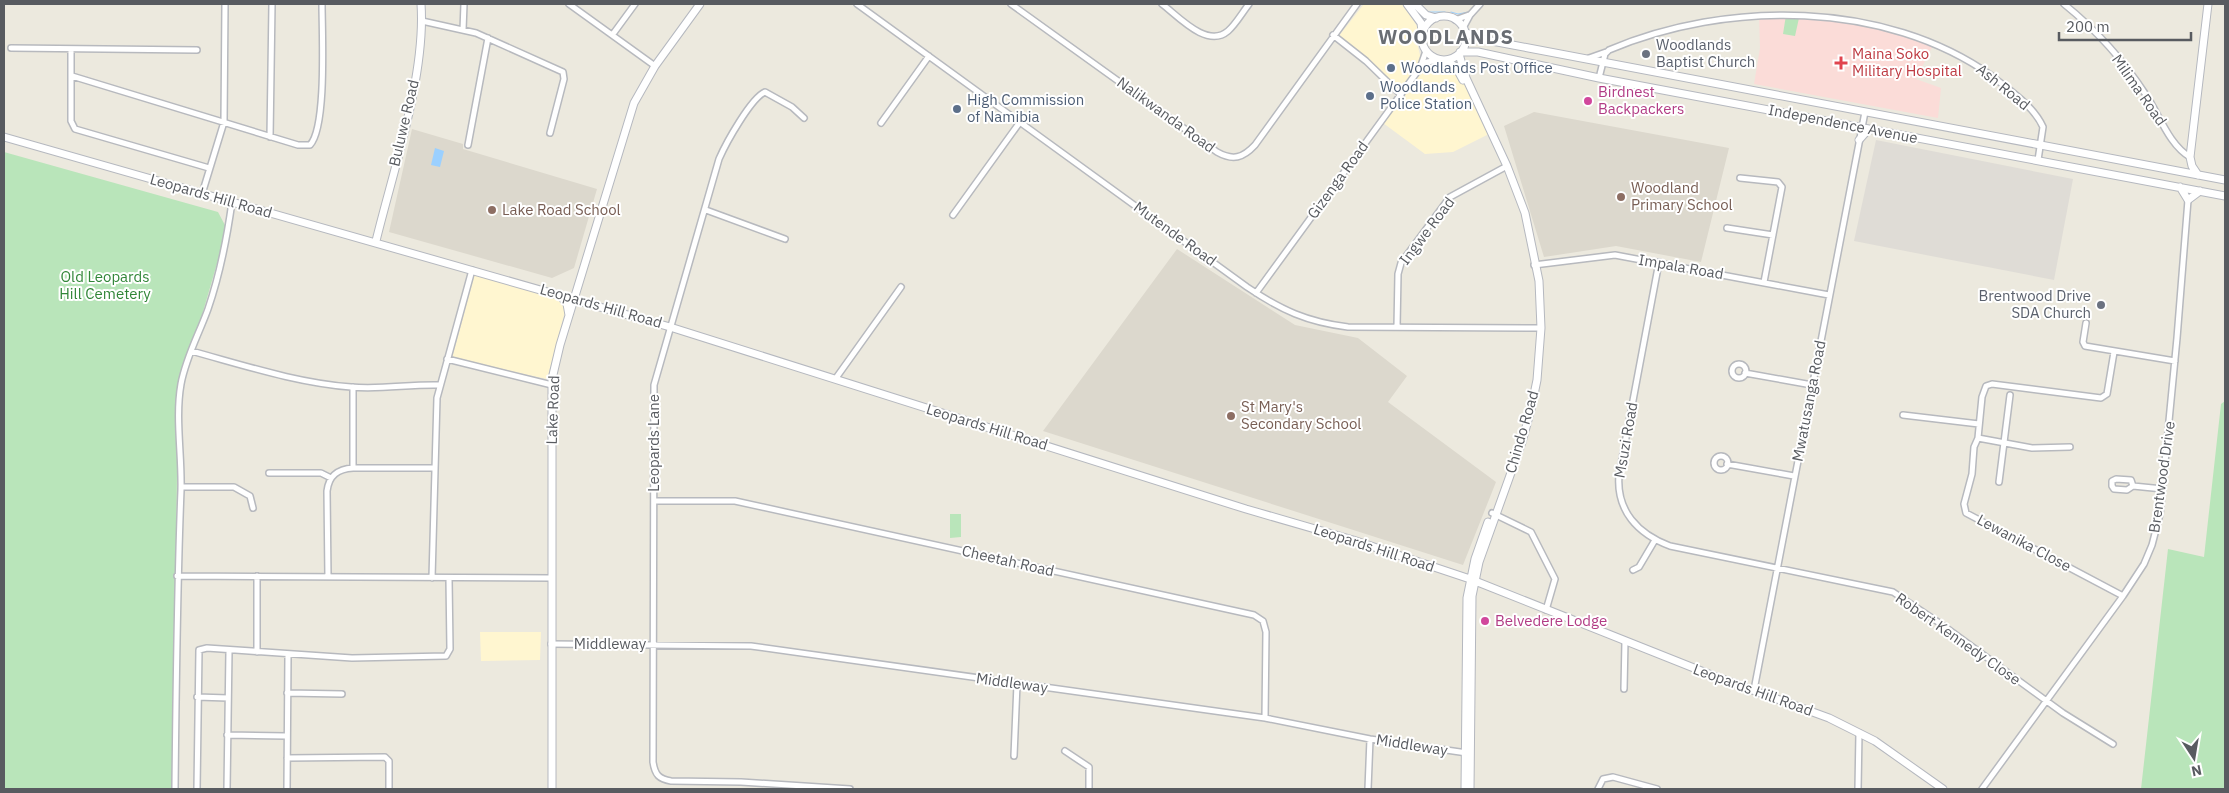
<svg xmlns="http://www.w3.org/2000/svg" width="2229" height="793" font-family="'IBM Plex Sans',sans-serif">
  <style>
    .commercial { fill: #fff6d0 }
    .industrial { fill: #dfdcd6 }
    .education { fill: #dcd8cd }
    .medical { fill: #fbdcd8 }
    .green { fill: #b9e5ba }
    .water { fill: #9bd0ff }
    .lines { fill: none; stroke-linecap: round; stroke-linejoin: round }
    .stream { stroke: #9bd0ff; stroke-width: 1 }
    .street-casing { stroke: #b7b9be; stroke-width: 8 }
    .secondary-casing { stroke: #b5b8bf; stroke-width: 9 }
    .street { stroke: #fff; stroke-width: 5 }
    .secondary { stroke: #fff; stroke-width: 7 }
    .worship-dot { fill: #6b7280; stroke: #fff; stroke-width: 2 }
    .health-dot { fill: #e0444e; stroke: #fff; stroke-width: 2 }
    .service-dot { fill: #5c6f8a; stroke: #fff; stroke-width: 2 }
    .hotel-dot { fill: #d1479c; stroke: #fff; stroke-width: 2 }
    .education-dot { fill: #8d6e63; stroke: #fff; stroke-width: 2 }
    .labels { text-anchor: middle; stroke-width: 4; stroke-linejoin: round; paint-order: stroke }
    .worship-label { font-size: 15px; fill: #5b616d; stroke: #fff; text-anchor: start }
    .health-label { font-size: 15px; fill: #be3a42; stroke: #fff; text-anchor: start }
    .service-label { font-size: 15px; fill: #4e5e75; stroke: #fff; text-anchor: start }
    .street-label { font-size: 15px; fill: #585b60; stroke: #fff }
    .hotel-label { font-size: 15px; fill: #b23c85; stroke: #fff; text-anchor: start }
    .education-label { font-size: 15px; fill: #785e54; stroke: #fff; text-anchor: start }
    .park-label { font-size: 15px; fill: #318638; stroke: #fff }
    .district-label { font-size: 20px; font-weight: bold; letter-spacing: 1px; fill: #696d73; stroke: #fff }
  </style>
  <rect width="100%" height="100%" fill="#ece9de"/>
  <path class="commercial" d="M1364,4H1402L1417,26L1418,47L1421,59L1420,65L1400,88L1335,41Z
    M1439,62L1446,63L1458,68L1489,134L1453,152L1425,154L1383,123L1424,69Z
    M475,273L561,297L565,311L547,379L452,358Z
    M480,632H541L540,660L481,661Z"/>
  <path class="industrial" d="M1876,140L2073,179L2054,280L1854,241Z"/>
  <path class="education" d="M1534,112L1729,148L1701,262L1616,246L1544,257L1504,126Z
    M412,129L463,144V149L597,189L574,268L552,278L389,232Z
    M1177,249L1295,325L1358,338L1407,376L1388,402L1496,482L1463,565L1043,431Z"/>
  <path class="medical" d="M1799,12L1846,19L1898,31L1932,47L1916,79L1941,88L1938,118L1754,84L1760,48L1759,15Z"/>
  <path class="green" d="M1786,15L1799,18L1795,36L1783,34Z
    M4,152L218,212L227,229L178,398L173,789H4Z
    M2225,401V789H2141L2168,549L2204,557L2221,404Z
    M950,514H961V537L950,538Z"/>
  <path class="water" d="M435,148L444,151L440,167L431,165Z"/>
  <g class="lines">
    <path class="stream" d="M1429,12H1445
      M1451,12L1458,14L1469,12"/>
    <defs>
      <path id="street" d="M569,4L655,66
        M857,4L1247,287C1281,310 1307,322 1348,327L1541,328
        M1011,4L1217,152C1233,161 1243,158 1255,145L1357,4
        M1162,4C1178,16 1207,49 1228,31C1236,24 1242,13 1249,4
        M2064,4C2095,29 2124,61 2146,95C2159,114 2169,145 2190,157
        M1455,20L1469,15
        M422,21L476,33L563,72L564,79L550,133
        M1463,28L1470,15L1480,4
        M463,30L464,4
        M613,34L635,4
        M1333,35L1366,61L1401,95
        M11,48L197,50
        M71,49V121L75,129L209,168
        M1589,58L1606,52
        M1420,67L1427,62L1439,60
        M72,76L298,145H310C327,127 322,32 322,4
        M1599,78L1605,54L1609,50C1727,0 1885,0 1992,76C2010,91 2033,105 2043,127L2038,160
        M804,118L792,107L765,92C751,98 726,143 719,159L654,385L653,762C655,775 659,779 671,781L741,782L850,789
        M881,123L929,56
        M270,137L272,4
        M468,145L488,38
        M1740,178L1778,182L1782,187L1764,282
        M202,194L224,122L225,4
        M706,210L785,239
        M953,215L1020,122
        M1727,228L1773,235
        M1659,262L1619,475C1616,511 1638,534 1670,546L1893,592L1941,624L2063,713L2113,744
        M1534,265L1615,255L1829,295
        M1256,293L1420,68L1426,51
        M2086,323L2083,342L2085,346L2175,361
        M1397,327L1398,274L1401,263L1450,197L1507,166
        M191,351C243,365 297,383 351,387C380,390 410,384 439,385
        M2114,352L2107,394L2101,398L1992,384L1986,386L1982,397L1978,438L1974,447L1972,474L1964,504L1966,513L2123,596
        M447,359L552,385
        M1732 371a7 7 0 1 1 14 0a7 7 0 1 1-14 0Z
        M1745,373L1812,385
        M836,378L901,287
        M1903,415L1979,424
        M1978,438L2032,448L2070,447
        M1714 463a7 7 0 1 1 14 0a7 7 0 1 1-14 0Z
        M1727,464L1794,476
        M353,468V387
        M269,473H321L331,478
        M1999,482L2010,395
        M2133,486L2131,480L2116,479L2112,481V486L2114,489L2127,490L2133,486L2163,489
        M181,487H234L250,496L253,508
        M654,501H735L1254,615L1263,621L1266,632L1265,718
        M1492,513L1531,532L1555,579L1546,610
        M1633,570L1639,567L1655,540
        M177,576L551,578
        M257,576V652
        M328,577L327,491C329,475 338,469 353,468H434
        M432,578L437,398L472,270
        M551,644L751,646L1265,718L1370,739L1467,753
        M1624,689L1625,641
        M1754,690L1865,112
        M287,693L342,694
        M197,697L228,698
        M227,735L286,736
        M1065,751L1089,767V789
        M1014,756L1017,684
        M287,758L385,757L389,761V789
        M175,789C176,689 177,590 181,490C182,455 175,418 181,384C186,357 199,334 208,309C220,274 227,238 232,202
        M197,789L199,650L207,648L352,658L446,656L450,649L449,579
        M227,789L229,651
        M287,789L288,655
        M1368,789L1370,739
        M1598,789L1603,779L1613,777L1657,789
        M1858,789L1859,733
        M1982,789L2123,596L2144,564L2152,545L2160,514L2177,338L2188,200"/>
      <path id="secondary" d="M1407,4L1421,23L1422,31
        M1415,4L1426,15L1436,18
        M1422 38a22 22 0 1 1 44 0a22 22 0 1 1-44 0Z
        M1464,32L1481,39L2225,180
        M1460,52H1478L1599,78L2225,196
        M1459,54L1466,78L1507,166L1525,213L1539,281L1541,328L1537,380L1531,409L1522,442L1479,562L1472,596L1470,789
        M1446,61L1456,67L1463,80
        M4,137L670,327L1246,509L1353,540L1470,579L1714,676L1829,718L1875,741L1943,789
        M1859,140L1867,131L1873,129
        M2198,175L2192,166L2190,157L2208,4
        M2180,187L2188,200L2200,191
        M376,241C393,171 426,75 421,4
        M559,294L567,304L569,315
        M552,789V379L560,345L634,103L655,66L700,4
        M1465,789L1467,598L1475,559L1488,522"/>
    </defs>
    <use href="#street" class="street-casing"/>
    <use href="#secondary" class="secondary-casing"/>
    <use href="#street" class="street"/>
    <use href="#secondary" class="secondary"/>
  </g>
  <g class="worship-dot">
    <circle cx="1646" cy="54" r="5"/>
    <circle cx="2101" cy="305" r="5"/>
  </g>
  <path class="health-dot" d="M1838.5 55.5h5v5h5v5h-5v5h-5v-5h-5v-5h5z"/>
  <g class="service-dot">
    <circle cx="1391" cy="68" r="5"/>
    <circle cx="1370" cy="96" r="5"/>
    <circle cx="957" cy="109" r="5"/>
  </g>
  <g class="hotel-dot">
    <circle cx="1588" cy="101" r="5"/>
    <circle cx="1485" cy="621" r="5"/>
  </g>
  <g class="education-dot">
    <circle cx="1621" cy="197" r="5"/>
    <circle cx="492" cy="210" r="5"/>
    <circle cx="1231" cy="416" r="5"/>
  </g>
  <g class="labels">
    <g class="worship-label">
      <text x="1656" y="50">Woodlands<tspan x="1656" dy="17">Baptist Church</tspan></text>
      <text x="2091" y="301" text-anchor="end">Brentwood Drive<tspan x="2091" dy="17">SDA Church</tspan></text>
    </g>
    <g class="health-label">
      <text x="1852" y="59">Maina Soko<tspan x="1852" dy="17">Military Hospital</tspan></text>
    </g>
    <g class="service-label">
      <text x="1401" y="73">Woodlands Post Office</text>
      <text x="1380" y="92">Woodlands<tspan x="1380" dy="17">Police Station</tspan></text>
      <text x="967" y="105">High Commission<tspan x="967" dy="17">of Namibia</tspan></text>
    </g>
    <g class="street-label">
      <text transform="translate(2003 87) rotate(39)" y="5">Ash Road</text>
      <text transform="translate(2139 90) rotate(55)" y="5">Milima Road</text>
      <text transform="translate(1166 115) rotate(36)" y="5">Nalikwanda Road</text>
      <text transform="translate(404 123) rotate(-77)" y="5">Buluwe Road</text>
      <text transform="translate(1843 124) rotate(11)" y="5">Independence Avenue</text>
      <text transform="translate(1338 180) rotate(-54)" y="5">Gizenga Road</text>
      <text transform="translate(211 196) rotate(16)" y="5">Leopards Hill Road</text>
      <text transform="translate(1427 231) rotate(-53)" y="5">Ingwe Road</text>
      <text transform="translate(1175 234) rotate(36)" y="5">Mutende Road</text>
      <text transform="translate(1681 267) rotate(10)" y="5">Impala Road</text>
      <text transform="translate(601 306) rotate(16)" y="5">Leopards Hill Road</text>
      <text transform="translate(1809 401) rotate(-79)" y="5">Mwatusanga Road</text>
      <text transform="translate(553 410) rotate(-88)" y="5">Lake Road</text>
      <text transform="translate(987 427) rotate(17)" y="5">Leopards Hill Road</text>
      <text transform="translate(1522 432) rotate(-74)" y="5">Chindo Road</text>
      <text transform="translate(1626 440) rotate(-80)" y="5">Msuzi Road</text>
      <text transform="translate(654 443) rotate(-90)" y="5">Leopards Lane</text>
      <text transform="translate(2162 477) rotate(-82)" y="5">Brentwood Drive</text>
      <text transform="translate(2024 543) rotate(28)" y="5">Lewanika Close</text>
      <text transform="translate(1374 548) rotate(18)" y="5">Leopards Hill Road</text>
      <text transform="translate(1008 561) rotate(13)" y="5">Cheetah Road</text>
      <text transform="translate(1958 639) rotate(35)" y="5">Robert Kennedy Close</text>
      <text x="610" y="649">Middleway</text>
      <text transform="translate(1012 683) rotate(8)" y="5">Middleway</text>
      <text transform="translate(1753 690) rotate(20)" y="5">Leopards Hill Road</text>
      <text transform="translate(1412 745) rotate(9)" y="5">Middleway</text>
    </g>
    <g class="hotel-label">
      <text x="1598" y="97">Birdnest<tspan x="1598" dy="17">Backpackers</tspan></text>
      <text x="1495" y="626">Belvedere Lodge</text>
    </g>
    <g class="education-label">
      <text x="1631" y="193">Woodland<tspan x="1631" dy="17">Primary School</tspan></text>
      <text x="502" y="215">Lake Road School</text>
      <text x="1241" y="412">St Mary's<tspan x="1241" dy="17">Secondary School</tspan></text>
    </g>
    <g class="park-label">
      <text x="105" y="282">Old Leopards<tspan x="105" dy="17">Hill Cemetery</tspan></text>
    </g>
    <g class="district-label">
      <text x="1446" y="44">WOODLANDS</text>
    </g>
  </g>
  <rect width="2229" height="793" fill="none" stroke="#585b60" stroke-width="10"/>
  <g transform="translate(2194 758) rotate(168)" stroke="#ffffff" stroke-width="4" paint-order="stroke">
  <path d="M0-4L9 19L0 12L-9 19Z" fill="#585b60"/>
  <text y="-8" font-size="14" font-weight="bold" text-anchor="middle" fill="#585b60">N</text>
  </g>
  <path d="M2059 32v8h132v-8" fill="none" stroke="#585b60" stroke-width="2.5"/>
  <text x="2066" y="32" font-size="15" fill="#585b60" stroke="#ffffff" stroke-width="4" paint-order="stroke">200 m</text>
</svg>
